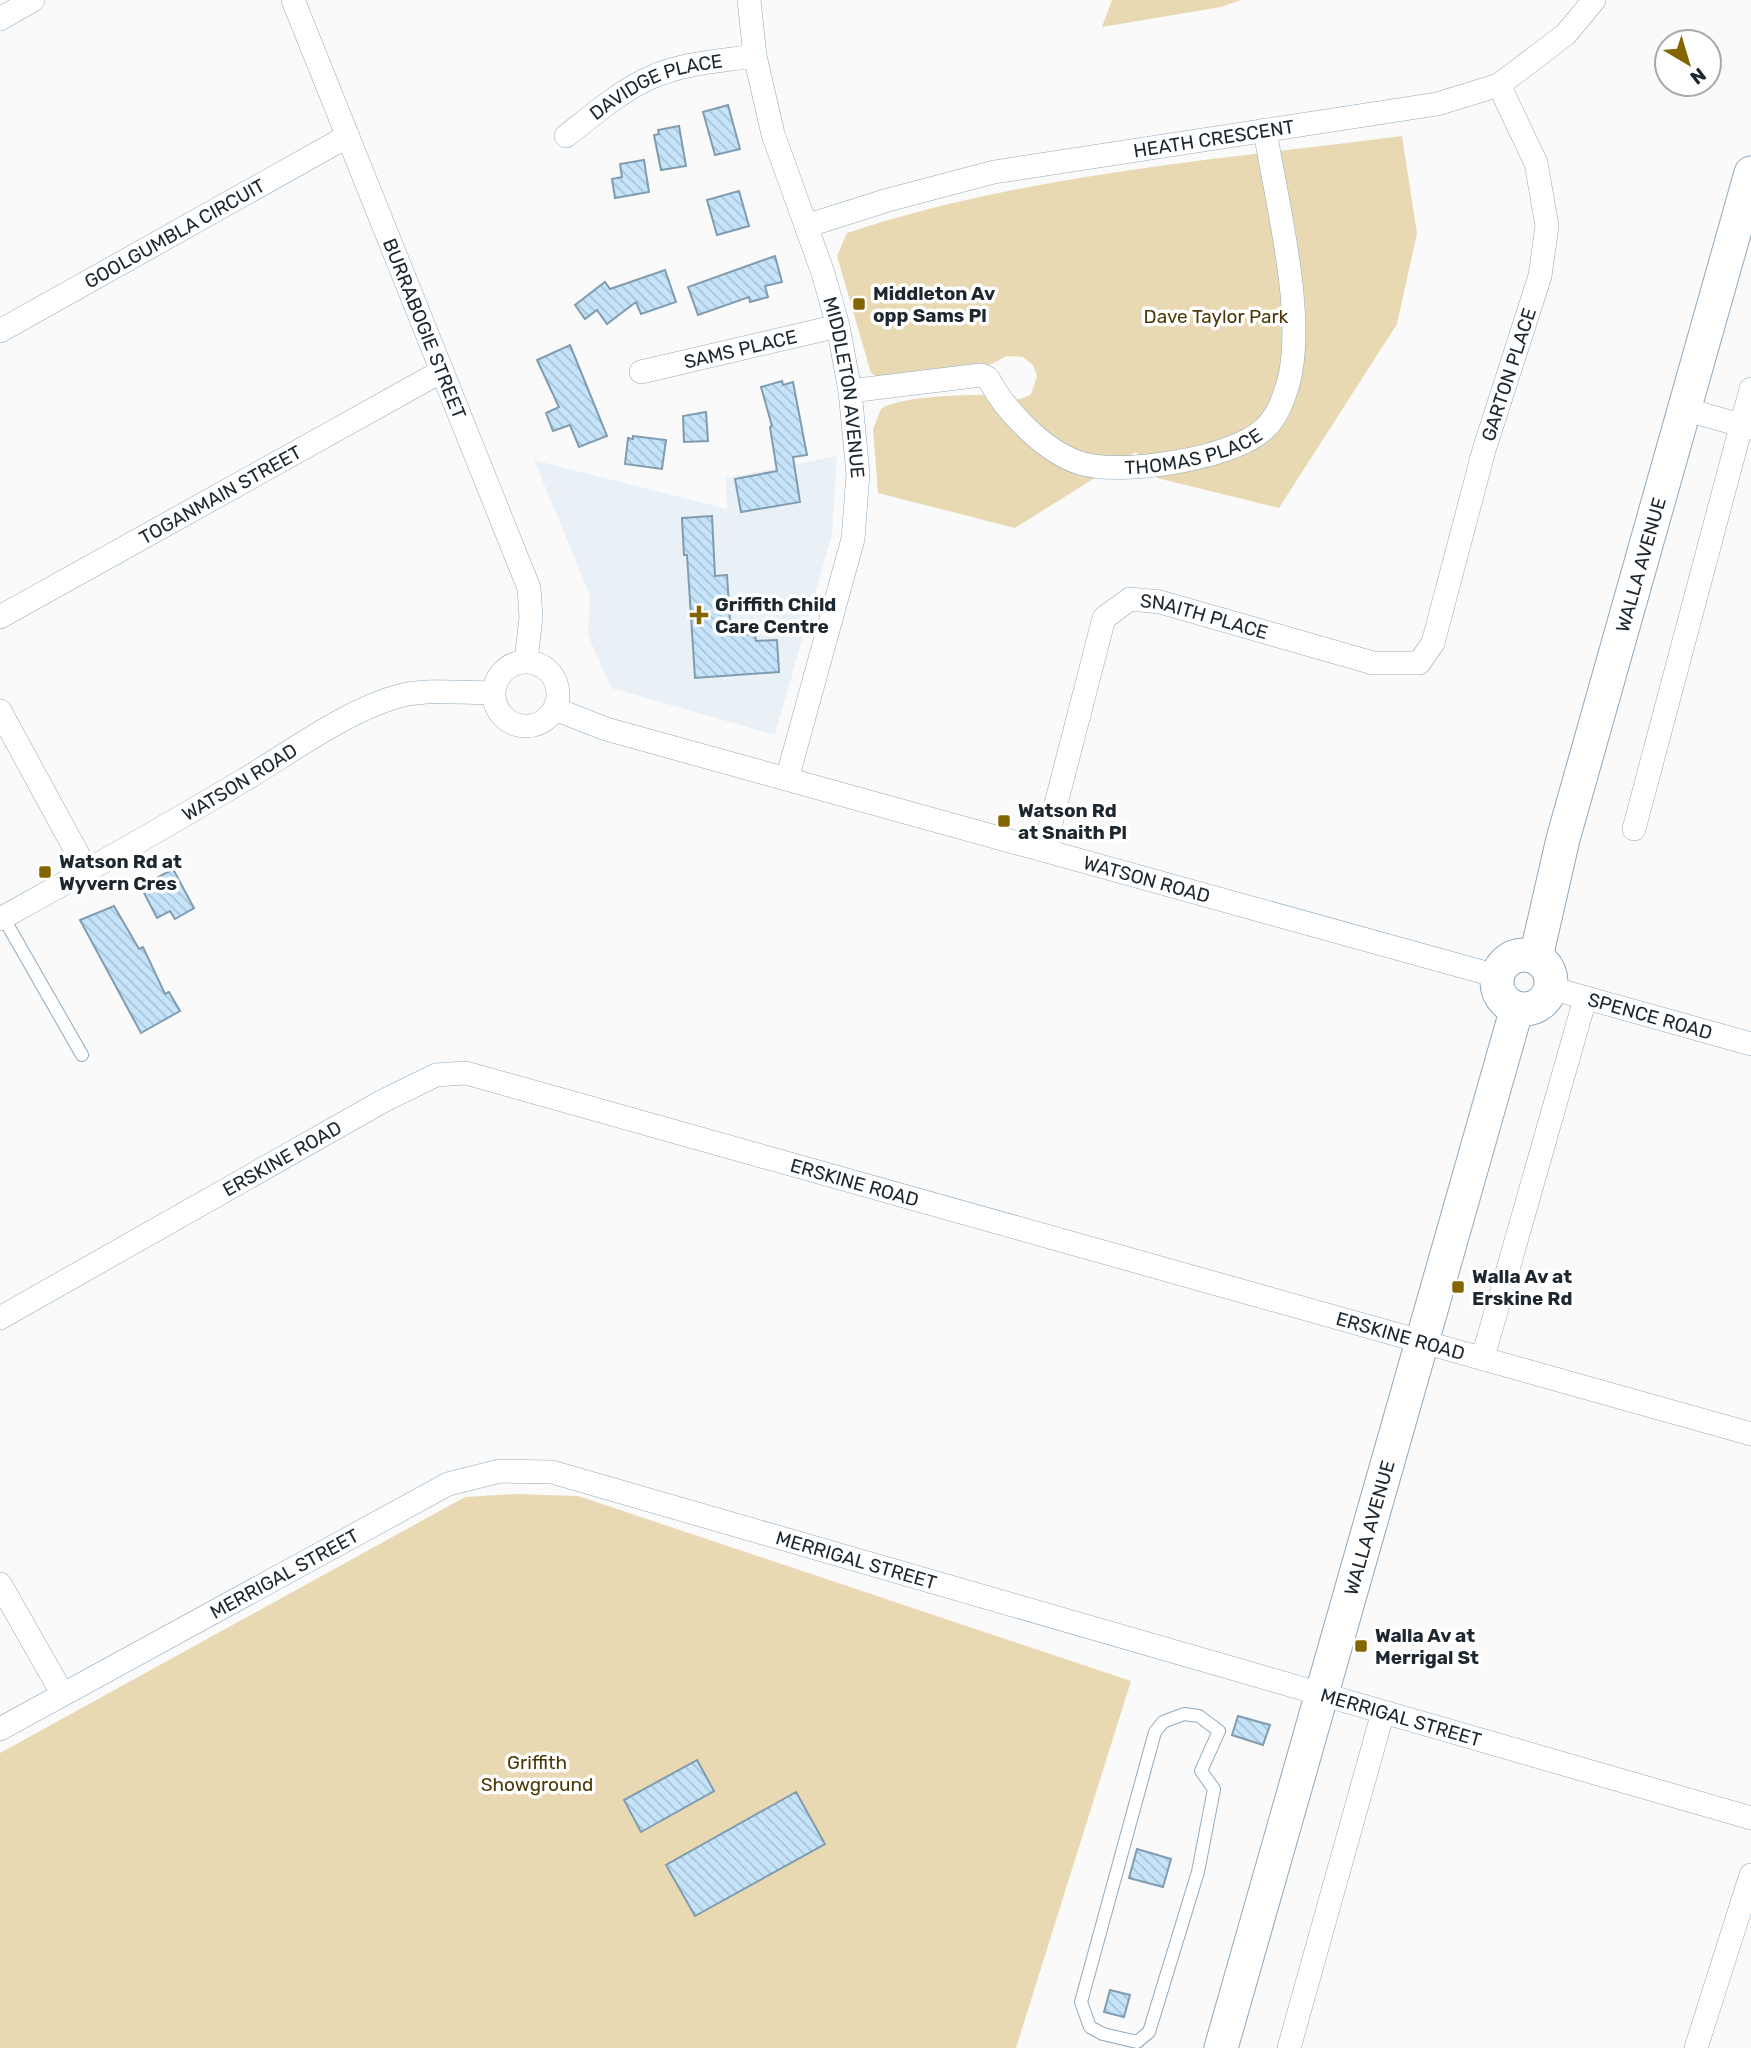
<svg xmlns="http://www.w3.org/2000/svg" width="1751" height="2048" font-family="Rubik,sans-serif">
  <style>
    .built { fill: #e9f1f6 }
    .park { fill: #e9d9b2 }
    .building { fill: url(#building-back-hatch); stroke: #809cb0; stroke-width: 2 }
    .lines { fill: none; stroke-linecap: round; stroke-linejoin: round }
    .lane-casing { stroke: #8eaabf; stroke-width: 14 }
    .street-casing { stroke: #8eaabf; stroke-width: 24 }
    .secondary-casing { stroke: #8eaabf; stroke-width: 35 }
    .lane { stroke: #fff; stroke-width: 12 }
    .street { stroke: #fff; stroke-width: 23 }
    .secondary { stroke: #fff; stroke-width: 33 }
    .poi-dot { fill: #846500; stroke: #fff; stroke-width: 2.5 }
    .labels { text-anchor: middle; stroke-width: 7; stroke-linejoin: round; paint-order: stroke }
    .street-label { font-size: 19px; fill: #1c272f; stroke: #fff }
    .poi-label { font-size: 19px; font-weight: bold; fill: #1c272f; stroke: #fff; text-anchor: start }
    .park-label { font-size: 19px; fill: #4a3906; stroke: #fff }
  </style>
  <defs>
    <pattern id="building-back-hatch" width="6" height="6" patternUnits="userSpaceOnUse" patternTransform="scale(1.75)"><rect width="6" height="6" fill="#c5e3f9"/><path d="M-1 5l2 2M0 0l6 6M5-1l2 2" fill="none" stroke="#a9c3d6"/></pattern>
  </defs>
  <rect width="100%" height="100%" fill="#fafafa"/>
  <path class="built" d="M837,456L832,535L775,735L611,688L588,635L590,595L534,460L727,509L726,478Z"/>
  <path class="park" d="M1112,0H1241L1221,7L1102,27Z
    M1402,136L1417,233L1397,324L1279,508L1157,478L1136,452L1015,528L878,493L873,429L881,409C897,397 957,395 979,395C999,395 1013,406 1031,394L1037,376L1033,365L1023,357L1007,356L982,369L890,384L871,373L837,256L847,233C1026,174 1215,160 1402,136Z
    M515,1494L578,1496L1131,1681L1016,2048H0V1753L465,1497Z"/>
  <path class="building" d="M728,105L740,149L715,155L703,112Z
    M679,126L686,166L661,170L654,135L659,134L658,130Z
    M644,160L649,192L615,198L612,179L622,177L620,164Z
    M739,191L749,226L717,235L707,200Z
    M775,256L782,282L765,286L768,297L750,302L749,297L698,315L688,287Z
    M665,270L676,302L641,314L636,302L607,324L597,310L585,319L575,305L605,282L610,289Z
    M570,345L607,436L579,447L570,425L553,431L546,413L559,407L537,360Z
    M782,381L783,385L793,382L807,455L793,457L800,502L741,512L735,479L777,471L770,427L772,426L761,387Z
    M706,412L708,441L684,442L683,416Z
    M633,436L666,440L662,469L625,464L628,438L633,439Z
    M712,516L715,576L727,575L731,636L755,634L756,641L777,640L779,672L695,678L687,555H684L682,518Z
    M173,869L194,908L175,919L170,911L157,918L143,891L155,884L153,880Z
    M114,906L139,949L143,947L165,994L169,992L180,1011L141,1033L80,920Z
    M1238,1716L1270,1725L1263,1745L1232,1735Z
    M697,1760L714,1791L641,1832L624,1800Z
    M796,1792L825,1844L695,1916L666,1865Z
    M1137,1849L1171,1859L1163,1887L1129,1878Z
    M1110,1990L1130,1995L1124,2017L1104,2012Z"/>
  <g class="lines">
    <defs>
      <path id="lane" d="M3,917L82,1055
        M1184,1714L1199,1716L1219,1731L1201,1771L1214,1789L1198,1872L1149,2032L1137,2042L1103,2034L1090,2027L1081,2002L1155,1732L1163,1722Z"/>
      <g id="street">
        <path id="s1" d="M293,0L529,588L531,617L526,661"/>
        <path id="s2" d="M749,0L755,56L773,134L823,273L838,326L850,391L858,474L853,539L787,779"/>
        <path d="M0,19L33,0"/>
        <path id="s3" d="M566,136C593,115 620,91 652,77C683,63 721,61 755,56"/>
        <path id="s4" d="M806,226L888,200L994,172L1437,104L1499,85L1566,34L1594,0"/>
        <path id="s5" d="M0,331L348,136"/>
        <path id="s6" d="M641,372L838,326"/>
        <path id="s7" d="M850,391L981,375L988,378C1005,411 1045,452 1080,463C1120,476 1233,459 1264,429C1274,420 1281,406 1285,393C1310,328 1276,201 1265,130"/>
        <path d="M1684,409L1751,428"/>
        <path id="s8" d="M0,617L442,371"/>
        <circle cx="526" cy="694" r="32"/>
        <path id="s9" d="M555,709L606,729L1497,976"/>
        <path d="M0,711L87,871"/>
        <path d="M1634,829L1751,389"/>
        <path id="s10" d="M1044,850L1104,618L1130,599L1160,602L1373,663H1419L1433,643L1484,450L1540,276L1547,226L1536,163L1499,85"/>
        <path id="s11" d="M0,919C82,874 163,828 244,780C291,752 350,708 403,695C432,689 464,693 493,693"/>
        <path id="s12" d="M1551,988L1751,1044"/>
        <path id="s13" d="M0,1318L383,1101L436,1075L466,1073L1751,1434"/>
        <path d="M1483,1357L1585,999"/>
        <path d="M0,1584L62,1693"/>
        <path id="s14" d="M0,1729L448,1484L500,1471L552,1472L1751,1818"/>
        <path d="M1289,2048L1383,1712"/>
        <path d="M1696,2048L1751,1875"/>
      </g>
      <g id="secondary">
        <circle cx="1524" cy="982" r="27"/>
        <path id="s15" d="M1536,957L1563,839L1751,173"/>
        <path id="s16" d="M1221,2048L1517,1008"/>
      </g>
    </defs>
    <use href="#lane" class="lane-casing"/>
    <use href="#street" class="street-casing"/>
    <use href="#secondary" class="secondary-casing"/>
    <use href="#lane" class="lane"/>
    <use href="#street" class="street"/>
    <use href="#secondary" class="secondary"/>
  </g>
  <g class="poi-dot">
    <rect x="852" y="297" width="14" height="14" rx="3.5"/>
    <path d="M695.5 604.5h7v7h7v7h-7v7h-7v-7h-7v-7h7z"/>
    <rect x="997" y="814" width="14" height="14" rx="3.5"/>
    <rect x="38" y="865" width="14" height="14" rx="3.5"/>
    <rect x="1451" y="1280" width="14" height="14" rx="3.5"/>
    <rect x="1354" y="1639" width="14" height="14" rx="3.5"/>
  </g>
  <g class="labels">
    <g class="street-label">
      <text dy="7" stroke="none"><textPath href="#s3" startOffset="105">DAVIDGE PLACE</textPath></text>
      <text dy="7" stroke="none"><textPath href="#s4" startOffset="418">HEATH CRESCENT</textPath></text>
      <text dy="7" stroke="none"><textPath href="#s5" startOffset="200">GOOLGUMBLA CIRCUIT</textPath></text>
      <text dy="7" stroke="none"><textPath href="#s1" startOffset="354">BURRABOGIE STREET</textPath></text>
      <text dy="7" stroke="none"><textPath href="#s6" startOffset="102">SAMS PLACE</textPath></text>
      <text dy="7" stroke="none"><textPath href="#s10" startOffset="873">GARTON PLACE</textPath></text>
      <text dy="7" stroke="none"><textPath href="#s2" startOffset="401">MIDDLETON AVENUE</textPath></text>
      <text dy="7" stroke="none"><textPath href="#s7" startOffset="383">THOMAS PLACE</textPath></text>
      <text dy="7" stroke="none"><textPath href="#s8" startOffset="252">TOGANMAIN STREET</textPath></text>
      <text dy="7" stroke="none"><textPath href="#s15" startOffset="406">WALLA AVENUE</textPath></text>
      <text dy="7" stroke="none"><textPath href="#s10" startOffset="348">SNAITH PLACE</textPath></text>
      <text dy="7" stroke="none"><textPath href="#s11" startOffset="276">WATSON ROAD</textPath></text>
      <text dy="7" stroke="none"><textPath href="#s9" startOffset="616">WATSON ROAD</textPath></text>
      <text dy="7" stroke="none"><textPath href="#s12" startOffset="103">SPENCE ROAD</textPath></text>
      <text dy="7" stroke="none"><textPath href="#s13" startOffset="324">ERSKINE ROAD</textPath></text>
      <text dy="7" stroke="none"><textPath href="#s13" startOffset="933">ERSKINE ROAD</textPath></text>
      <text dy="7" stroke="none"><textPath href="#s13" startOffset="1500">ERSKINE ROAD</textPath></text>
      <text dy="7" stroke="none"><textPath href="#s16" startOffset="541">WALLA AVENUE</textPath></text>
      <text dy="7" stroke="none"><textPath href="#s14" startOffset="933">MERRIGAL STREET</textPath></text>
      <text dy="7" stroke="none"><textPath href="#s14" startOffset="324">MERRIGAL STREET</textPath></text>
      <text dy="7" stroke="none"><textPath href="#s14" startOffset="1500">MERRIGAL STREET</textPath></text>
    </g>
    <g class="poi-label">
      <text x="873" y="300">Middleton Av<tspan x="873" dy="22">opp Sams Pl</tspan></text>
      <text x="715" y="611">Griffith Child<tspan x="715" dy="22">Care Centre</tspan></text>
      <text x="1018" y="817">Watson Rd<tspan x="1018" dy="22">at Snaith Pl</tspan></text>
      <text x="59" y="868">Watson Rd at<tspan x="59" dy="22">Wyvern Cres</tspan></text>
      <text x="1472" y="1283">Walla Av at<tspan x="1472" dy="22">Erskine Rd</tspan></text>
      <text x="1375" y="1642">Walla Av at<tspan x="1375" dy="22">Merrigal St</tspan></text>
    </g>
    <g class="park-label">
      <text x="1216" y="323">Dave Taylor Park</text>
      <text x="537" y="1769">Griffith<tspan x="537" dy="22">Showground</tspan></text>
    </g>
  </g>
  <g transform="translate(1688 63) rotate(142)"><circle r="33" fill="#ffffff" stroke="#a4a9ac" stroke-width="2"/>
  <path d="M0-5L12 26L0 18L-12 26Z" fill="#846500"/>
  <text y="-10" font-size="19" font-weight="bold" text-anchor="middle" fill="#1c272f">N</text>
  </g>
</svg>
